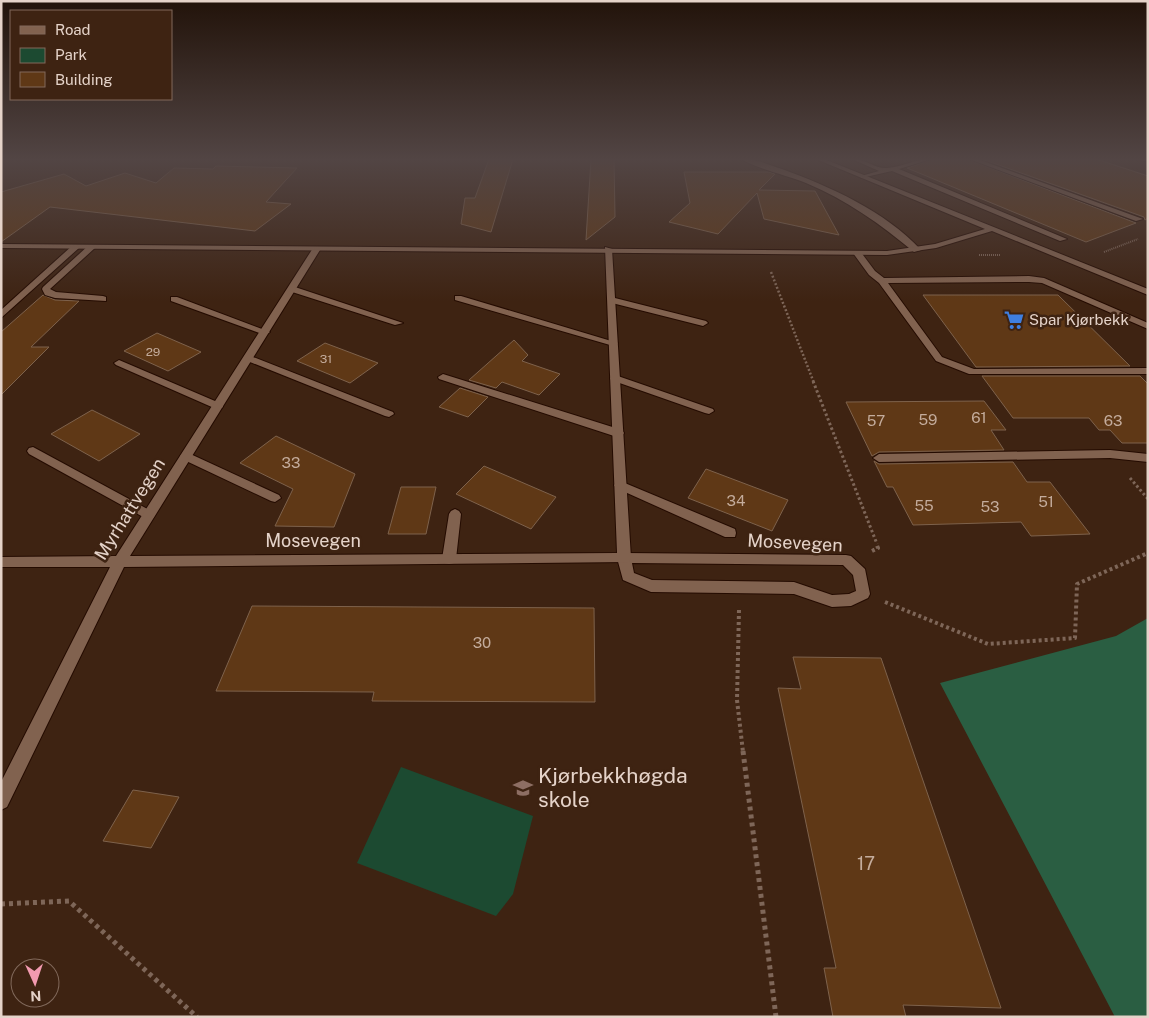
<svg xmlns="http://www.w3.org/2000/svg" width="1149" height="1018" font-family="'Public Sans',sans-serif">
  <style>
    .green { fill: #1c4a31 }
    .forest { fill: #2a5e42 }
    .building { fill: #5f3816; stroke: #7e624c }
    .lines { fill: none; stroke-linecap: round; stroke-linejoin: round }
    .lane-casing { stroke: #240b00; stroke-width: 2 }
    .street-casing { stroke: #240b00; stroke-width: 2 }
    .secondary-casing { stroke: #240b00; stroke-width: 2 }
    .path-far4 { stroke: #7e6658; stroke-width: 2; stroke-dasharray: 1 1; stroke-linecap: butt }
    .path-far3 { stroke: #7e6658; stroke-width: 2.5; stroke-dasharray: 2 2; stroke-linecap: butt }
    .path-far2 { stroke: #7e6658; stroke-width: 3; stroke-dasharray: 2.5 2.5; stroke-linecap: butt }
    .path-far1 { stroke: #7e6658; stroke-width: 4; stroke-dasharray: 3 3; stroke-linecap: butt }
    .path { stroke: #7e6658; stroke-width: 5; stroke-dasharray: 4 4; stroke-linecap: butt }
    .lane { fill: #81624f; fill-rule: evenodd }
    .street { fill: #81624f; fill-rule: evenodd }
    .secondary { fill: #81624f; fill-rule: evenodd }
    .labels { text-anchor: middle; stroke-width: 5; stroke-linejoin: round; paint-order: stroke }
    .far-number-label { font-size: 12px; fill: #c4ac9c }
    .far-poi-label { font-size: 15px; fill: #e5d3c9; stroke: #3e2312; text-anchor: start }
    .number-label { font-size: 15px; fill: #c4ac9c }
    .street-label { font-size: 18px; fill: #e5d3c9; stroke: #3e2312 }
    .near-number-label { font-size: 18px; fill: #c4ac9c }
    .near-poi-label { font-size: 21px; fill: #e5d3c9; stroke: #3e2312; text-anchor: start }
  </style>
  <rect width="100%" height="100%" fill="#3e2312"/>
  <path class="green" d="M401,767L533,816L513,894L496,916L357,863Z"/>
  <path class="forest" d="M1148,618V1017H1115L940,683L1116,636Z"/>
  <path class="building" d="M489,159H513L491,232L461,224L465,198H475Z
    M591,159H614L615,217L586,240Z
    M933,159H967L1136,223L1086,242L907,168Z
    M982,159H1096L1148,176V218L1145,220L1144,217Z
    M216,166L297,168L266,202L291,204L255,231L50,207L1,242V192L64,174L86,186L125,173L156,183L174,168L213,169Z
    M684,172H769L775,174L759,190L815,191L839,235L764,219L757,193L718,234L669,222L690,203Z
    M43,295L55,300L79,301L31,347H49L1,395V332Z
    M923,295H1058L1130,366L976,367Z
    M157,333L201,352L168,371L124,351Z
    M514,340L528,355L522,361L560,374L539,395L502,382L496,388L469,380Z
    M325,343L378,363L350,383L297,361Z
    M982,376H1140L1148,384V443H1122L1110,430H1099L1089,418H1013Z
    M460,388L488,397L468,417L439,407Z
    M984,401L1006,430H991L1004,450L879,452L872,456L846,402Z
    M92,410L140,434L99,461L51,434Z
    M276,436L355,474L334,527L275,526L293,489L240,463Z
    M874,461L879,464L1013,462L1027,482H1050L1090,534L1031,536L1021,522L913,525L893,487H887Z
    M484,466L556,497L531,529L456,494Z
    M706,469L788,500L772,531L688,498Z
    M401,487H436L426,534H388Z
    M252,606L594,608L595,702L372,701L374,692L216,691Z
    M793,657L881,658L1001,1008L903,1005L906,1017H833L824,968H836L778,688L801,689Z
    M133,790L179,797L151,848L103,841Z"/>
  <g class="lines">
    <defs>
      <path id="lane" d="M852,159C864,158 875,169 887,168C902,167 915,159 931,159L899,169L1067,239L1060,241L892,171L861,178V176L879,171Z
        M969,159H977L1143,219L1136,221Z
        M1140,159H1148V162L1141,160Z
        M89,245L96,247L50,289L56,292L103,296L106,297V301L55,298L45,295L42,289L43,287Z
        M854,251H860L875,271L884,278L1029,276L1044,278L1148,323V329L1042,283L1029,282L888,283L942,357L974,369L1148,368V374H969L936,361L879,283L869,275L853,253Z
        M289,287H295L403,323L395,325L289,291Z
        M455,296H461L618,343L613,346L610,345L455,300Z
        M171,297H177L270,332L265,335L262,334L171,301Z
        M611,297L706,321L708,323L703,326L608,302V298Z
        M248,355L393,412L394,414L389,417L385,416L245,360L243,358Z
        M119,360L222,404L223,406L222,408H214L116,365L114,363Z
        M443,374L622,430L624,433L622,436H614L439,379L438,377Z
        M615,375L713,409L714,411L709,414L705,413L611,380L610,378Z
        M33,447L153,512L155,515L153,518H145L29,454L27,451L29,448Z
        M186,452L279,495L281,498L275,502L271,501L182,459L180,456Z
        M620,481L735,529L736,533L735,537H725L616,488L614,485Z
        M455,509L459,511L461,514L456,559L454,563L449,564L444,563L442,559L449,514L451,511Z
        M624,553L846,555L851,556L865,569L870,594L868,598L851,606L832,607L794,594L651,592L623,580L617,558L619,554ZM632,563L843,565L853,575L856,591L849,594L832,595L794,582L652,580L634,573Z"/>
      <path id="street" d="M741,159C755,158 769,165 782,169C831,187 885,211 921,250L914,252C880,224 847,200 806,183C789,176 755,168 741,159Z
        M73,245L80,247L1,318V310Z
        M605,247L612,249L631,558L629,562L124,567L7,807L1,810V782L110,567H1V557L116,556L313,248L320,250L130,556L617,553Z
        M1110,450L1148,454V462L1110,458L879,462L873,458L879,454Z"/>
      <path id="secondary" d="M816,159H824L1148,289V295L992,231L936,248L887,255L1,248V244L887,251L935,244L985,229Z"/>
    </defs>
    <use href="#lane" class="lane-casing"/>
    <use href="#street" class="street-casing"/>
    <use href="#secondary" class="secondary-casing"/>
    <path class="path-far4" d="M1104,252L1138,239
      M979,255H1000"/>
    <path class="path-far3" d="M771,272L814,383"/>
    <path class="path-far2" d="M813,381L877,544
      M1130,478L1148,499"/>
    <path class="path-far1" d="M872,551L878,548L876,543
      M885,602L988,644L1075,638L1077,584L1148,553
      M739,610L737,700L743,752"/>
    <path class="path" d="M743,751L776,1017
      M1,904L69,901L197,1017"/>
    <use href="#lane" class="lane"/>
    <use href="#street" class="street"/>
    <use href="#secondary" class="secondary"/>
  </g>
  <linearGradient id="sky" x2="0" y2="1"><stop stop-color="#22130a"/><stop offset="0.53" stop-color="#524544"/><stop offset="1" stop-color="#524544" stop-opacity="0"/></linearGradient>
  <rect width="1149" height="301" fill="url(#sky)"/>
  <defs>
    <symbol id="supermarket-bare" viewBox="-9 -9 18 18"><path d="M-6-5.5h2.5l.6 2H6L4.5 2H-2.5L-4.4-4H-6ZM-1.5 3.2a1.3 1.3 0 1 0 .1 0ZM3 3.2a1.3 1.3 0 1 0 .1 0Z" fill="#3f7fe0" stroke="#3e2312" stroke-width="2.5" paint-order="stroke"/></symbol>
    <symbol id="school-bare" viewBox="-9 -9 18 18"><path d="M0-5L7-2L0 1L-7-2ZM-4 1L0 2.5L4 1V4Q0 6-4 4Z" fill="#8d6e63" stroke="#3e2312" stroke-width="2.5" paint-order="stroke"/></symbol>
  </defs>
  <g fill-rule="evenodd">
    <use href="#supermarket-bare" x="1000" y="306" width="28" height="28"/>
    <use href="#school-bare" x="509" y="774" width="28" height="28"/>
  </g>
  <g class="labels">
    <g class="far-number-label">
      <text x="153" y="356">29</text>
      <text x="326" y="363">31</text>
    </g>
    <g class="far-poi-label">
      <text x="1029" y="325">Spar Kjørbekk</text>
    </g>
    <g class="number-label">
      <text x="979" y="423">61</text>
      <text x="928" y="425">59</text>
      <text x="876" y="426">57</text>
      <text x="1113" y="426">63</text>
      <text x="291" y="468">33</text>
      <text x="736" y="506">34</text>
      <text x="1046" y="507">51</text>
      <text x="924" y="511">55</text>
      <text x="990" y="512">53</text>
      <text x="482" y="648">30</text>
    </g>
    <g class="street-label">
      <text transform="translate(130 509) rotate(-58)" y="6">Myrhattvegen</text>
      <text x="313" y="547">Mosevegen</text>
      <text transform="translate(795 543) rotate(3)" y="6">Mosevegen</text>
    </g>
    <g class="near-number-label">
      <text x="866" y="870">17</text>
    </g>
    <g class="near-poi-label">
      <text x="538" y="783">Kjørbekkhøgda<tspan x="538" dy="24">skole</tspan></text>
    </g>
  </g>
  <rect width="1149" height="1018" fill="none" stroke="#e5d3c9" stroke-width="5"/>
  <rect x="10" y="10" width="162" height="90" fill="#3e2312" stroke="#81695b"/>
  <rect x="20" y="26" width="25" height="8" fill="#81624f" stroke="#81695b"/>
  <text x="55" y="35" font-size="15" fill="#e5d3c9">Road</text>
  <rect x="20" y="48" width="25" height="15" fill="#1c4a31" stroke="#81695b"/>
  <text x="55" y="60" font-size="15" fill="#e5d3c9">Park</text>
  <rect x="20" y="72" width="25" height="15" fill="#5f3816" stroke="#81695b"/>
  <text x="55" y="85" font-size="15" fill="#e5d3c9">Building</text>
  <g transform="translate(35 983) rotate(177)"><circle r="24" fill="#3e2312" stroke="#81695b"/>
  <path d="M0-4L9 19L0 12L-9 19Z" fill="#f29ab0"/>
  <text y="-8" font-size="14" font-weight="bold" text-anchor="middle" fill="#e5d3c9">N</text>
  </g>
</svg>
